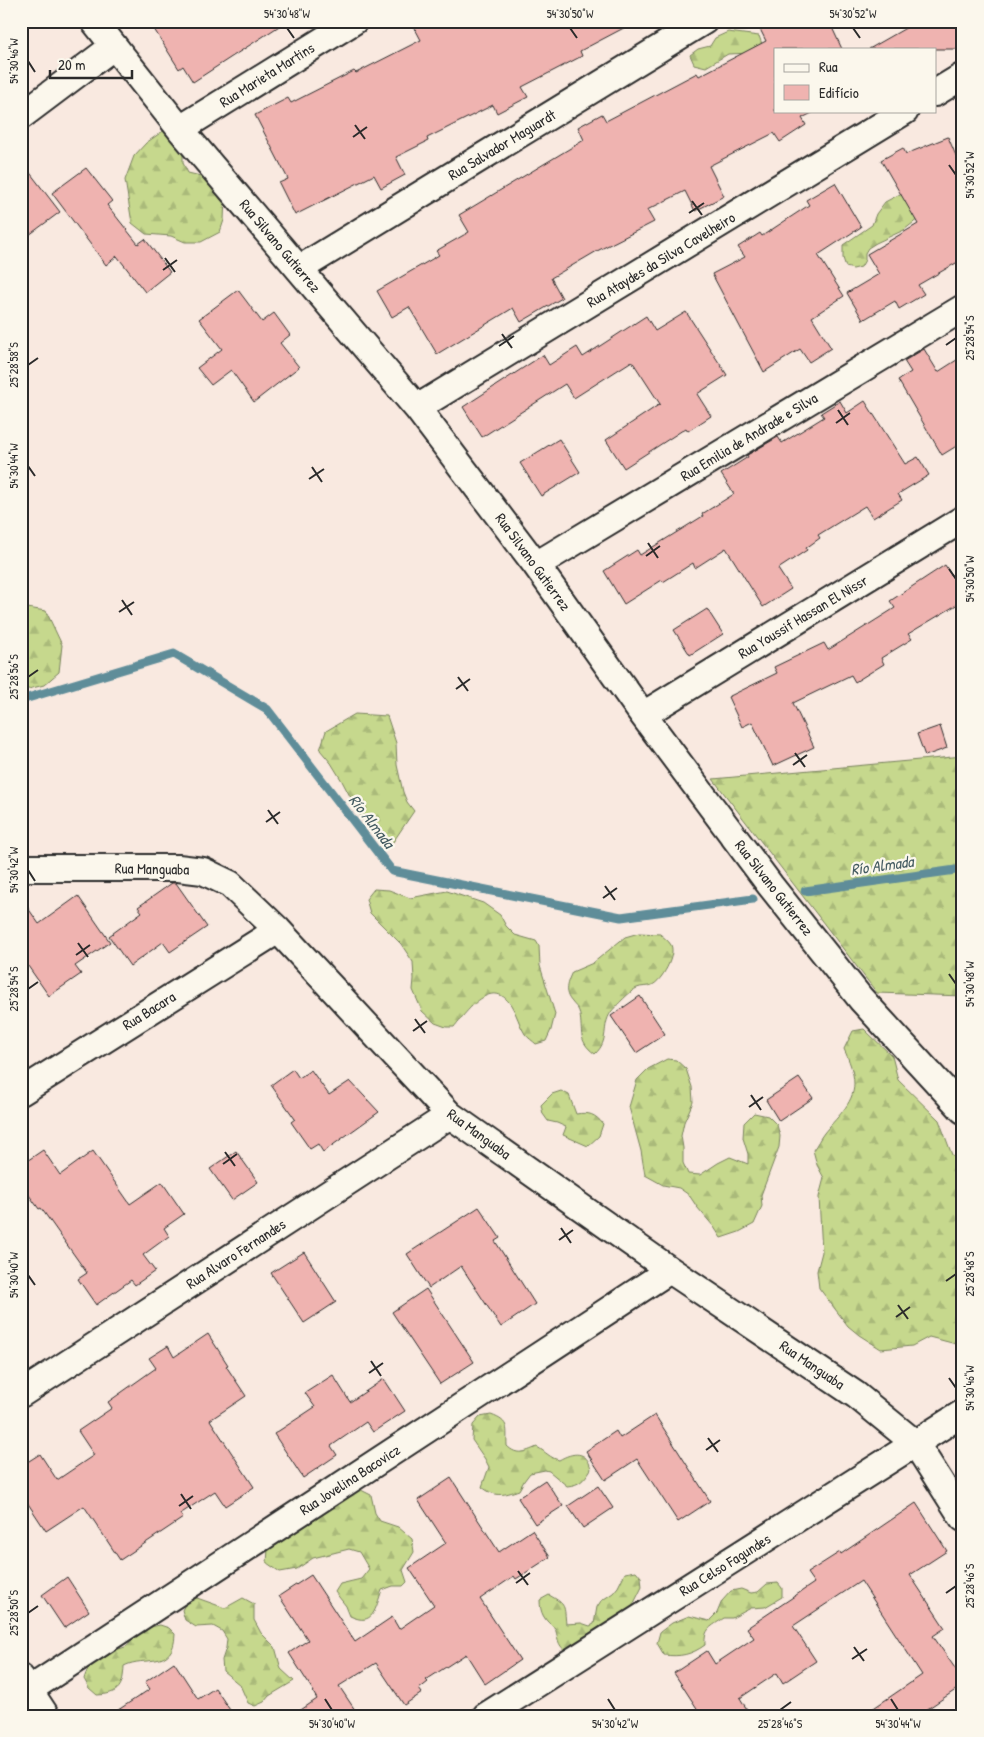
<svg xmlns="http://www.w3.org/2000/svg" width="984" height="1737" font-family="'Patrick Hand',sans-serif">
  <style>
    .forest { fill: url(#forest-firs); stroke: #78825c }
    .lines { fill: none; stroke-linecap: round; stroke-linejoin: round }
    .stream { stroke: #5f8d99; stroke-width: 9 }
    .building { fill: #efb3b0; stroke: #2b2b2b }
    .street-casing { stroke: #2b2b2b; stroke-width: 30 }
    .street { stroke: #fbf7ec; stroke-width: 26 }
    .ticks { fill: none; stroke: #2b2b2b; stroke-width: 2 }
    .labels { text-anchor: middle; stroke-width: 4.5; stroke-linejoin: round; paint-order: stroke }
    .street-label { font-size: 15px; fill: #2b2b2b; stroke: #fbf7ec }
    .water-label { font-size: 16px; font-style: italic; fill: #455c62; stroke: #fbf7ec }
    .neatline { fill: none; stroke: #2b2b2b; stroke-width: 2 }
    .ticks-label { font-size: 12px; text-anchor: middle; fill: #2b2b2b }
  </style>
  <defs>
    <pattern id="forest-firs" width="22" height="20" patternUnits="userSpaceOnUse" patternTransform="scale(1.25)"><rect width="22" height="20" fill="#c6d88d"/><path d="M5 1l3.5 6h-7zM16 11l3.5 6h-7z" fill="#aaba7a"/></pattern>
  </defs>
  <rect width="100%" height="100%" fill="#f9e9e0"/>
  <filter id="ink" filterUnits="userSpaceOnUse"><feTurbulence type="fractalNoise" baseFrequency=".02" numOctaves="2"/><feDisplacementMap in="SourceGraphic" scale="10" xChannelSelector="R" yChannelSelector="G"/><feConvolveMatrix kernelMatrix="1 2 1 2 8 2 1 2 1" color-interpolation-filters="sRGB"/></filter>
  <g filter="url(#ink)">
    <path class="forest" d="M728,32L759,36L762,44L752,53L728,54L706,67L694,64L690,55L698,49L710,46L715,38Z
      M163,131L177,136L183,149V163L188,173L205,177L225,197L224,220L220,232L201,242H185L171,236L146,234L132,223L125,180L134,156L146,143Z
      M902,193L923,215L904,230L876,243L868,248L865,253V260L861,267L853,269L846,267L843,258V245L872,225L876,214L885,202Z
      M21,607L46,611L62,645L59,672L44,685L21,691Z
      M355,714L387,716L396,743L397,765L403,792L407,802L414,811L393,842L375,834L362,819L342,781L331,763L320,750L326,731Z
      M963,756V996L877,993L713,779Z
      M374,889L389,890L410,898L447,891L483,903L500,915L506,926L515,935L536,941L539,946L540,966L555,1014L551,1030L546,1041L536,1044C533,1041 528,1038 525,1034C519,1025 517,1014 511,1005C492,976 467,1011 454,1027H446L435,1023L422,1011L413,990L414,979L413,962L401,944L370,913L366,899Z
      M639,933L660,934C663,937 669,941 671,945C676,955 662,981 652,985C647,987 641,986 637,988C631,990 615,1007 611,1012C601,1027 610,1040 595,1054C576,1040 584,1030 579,1011C578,1008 574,1005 572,1002C563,992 567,983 572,972L593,963L625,937Z
      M864,1029L892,1056L898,1080L939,1120L952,1155L963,1159V1353L956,1344L929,1337L912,1346L881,1349L859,1335L848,1326L819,1288L817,1271L822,1252L819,1197L824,1178L817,1165L813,1150C817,1145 820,1138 824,1133C835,1119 854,1104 854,1084C854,1072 849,1060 844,1049L853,1031Z
      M667,1059L676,1060L686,1069L692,1087L693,1102L684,1122L681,1136L683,1148V1163L688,1174L700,1175L718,1163L730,1157L748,1164V1154L743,1138L744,1123L754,1113L768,1116L777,1125L780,1136L779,1147L761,1195L762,1206L754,1224L739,1232L721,1238L714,1227L697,1207L689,1195L679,1188L663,1185L645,1175L641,1151L629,1107L637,1080L648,1069Z
      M561,1091L569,1095L576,1114C589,1112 595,1114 603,1124L599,1136L588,1146L563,1135L566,1127L557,1123L548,1121L543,1114L541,1105L552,1094Z
      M491,1415C511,1422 506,1429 507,1446C517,1456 525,1452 537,1447C546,1452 550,1458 559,1460C573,1452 587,1450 591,1469C584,1480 580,1485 567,1486L549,1471L545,1470L530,1473L524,1481L519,1490C504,1495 496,1498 482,1487L489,1467L485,1459L472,1440L473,1425L480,1417Z
      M357,1488L371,1495L375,1513L380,1521L398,1527L412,1539L414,1552L403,1570L407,1582L403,1586H393L382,1590C375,1609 374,1627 350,1616L346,1606L335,1592L340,1584L361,1579L369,1569L359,1552L349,1549L313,1558L297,1569L280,1572L267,1563L268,1549Z
      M636,1571L641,1577L642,1587L630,1611L572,1656C556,1644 560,1644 555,1628C544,1620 540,1613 540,1600L549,1595C567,1605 564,1606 566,1624L581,1623L590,1626L594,1624L597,1607L601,1601L613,1593L618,1587L625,1573Z
      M778,1583L782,1588V1597L765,1607L751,1608L732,1618H724C711,1627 704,1628 705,1645C691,1655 680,1657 664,1655L657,1643L660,1632L672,1623L689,1616L709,1621L717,1613L722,1601L731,1591L741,1589L751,1593L758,1592L767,1584Z
      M197,1598L225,1608L243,1598L254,1604V1620L261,1633L275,1647L281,1669L294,1681L269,1696L264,1702L255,1706L248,1703L240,1685L223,1671L222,1660L226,1648L227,1639L222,1631L213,1626L196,1627L185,1620L182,1610L186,1603Z
      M160,1625L169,1628L175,1634C174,1671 145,1655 124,1666C123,1686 120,1694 97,1695L89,1688L84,1679C88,1665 96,1656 110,1651C114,1650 120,1649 125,1647C130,1644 131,1639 135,1635C142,1628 151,1627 160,1625Z"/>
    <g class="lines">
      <path class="stream" d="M21,700L174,654L267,709L392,871L621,917L753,899
        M805,891L963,869"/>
    </g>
    <path class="building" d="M149,21H287L193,82L183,66L179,69Z
      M411,21H637L580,51L582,56L522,87L528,97L497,113L493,105L427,138L428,141L396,157L405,175L381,188L374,175L295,215L279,183L288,179L255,115L288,98L291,103L354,71L356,73L421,40Z
      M756,21H829L842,49H775V111H816L802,118L806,125L780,142L774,133L709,166L724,196L695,211L685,191L647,210L654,222L597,251L551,278L562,298L521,322L513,308L437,354L409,307L392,317L377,291L439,255L436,251L469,232L459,215L584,140L578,127L602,114L606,121L697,73L699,76L766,41Z
      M918,21H963V49H869Z
      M948,137L963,172V259L918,285L924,294L899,309L895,301L863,320L847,293L879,274L867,254L918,224L881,160L903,148L906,154Z
      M21,161L60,212L21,241Z
      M86,168L112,201L107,205L138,244L145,239L170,272L145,292L117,256L106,265L52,193Z
      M835,183L861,227L818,255L844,296L812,317L831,348L809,362L800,349L764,372L712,274L745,257L738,247L760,233L762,236L809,205L806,200Z
      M238,290L262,322L274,313L290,335L280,343L299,367L254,402L231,370L211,385L197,368L222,349L199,319Z
      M686,312L727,375L697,394L711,416L688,431L686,428L624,468L606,440L660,404L632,361L574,398L565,384L482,437L463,407L543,355L549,365L577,347L583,357L646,316L655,331Z
      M924,349L938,372L963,356V442L942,455L898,380L911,372L904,361Z
      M840,401L847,413L865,401L905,464L918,457L929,475L898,494L902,500L873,518L865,506L818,535L820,538L806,548L807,550L778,569L791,589L763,607L726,548L695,568L693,563L663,582L662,580L624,604L604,571L637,550L640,555L703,516L702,514L734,494L721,474L748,457L747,455L778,437L782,443L824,417L821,413Z
      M559,439L580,472L541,496L520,463Z
      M945,565L963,594V601L908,634L912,639L881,658L884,664L855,682L851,675L793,703L814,747L773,766L752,722L742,727L728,697L777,673L774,667L824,643L828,650L895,608L890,601Z
      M707,609L723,634L690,655L674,630Z
      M940,726L947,748L925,756L917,734Z
      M172,883H176L207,927L170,952L163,942L130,966L109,936L142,912L138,907Z
      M78,896L110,942L75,966L81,974L49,996L21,956V898L39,924Z
      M640,996L665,1034L636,1053L611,1016Z
      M293,1069L299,1078L311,1070L329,1095L350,1081L379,1112L323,1152L318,1144L310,1149L291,1122L295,1119L271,1085Z
      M799,1078L813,1098L779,1121L766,1100Z
      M43,1150L60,1175L93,1151L130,1204L162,1182L184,1214L164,1228L169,1236L143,1255L155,1271L135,1285L131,1280L96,1305L78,1279L87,1273L41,1208L39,1209L21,1184V1165Z
      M236,1151L258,1182L232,1200L210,1169Z
      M479,1207L500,1238L495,1241L535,1304L501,1327L461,1266L429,1288L407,1254Z
      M304,1252L336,1302L304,1323L271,1273Z
      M426,1289L474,1362L440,1384L392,1312Z
      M208,1334L228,1365L226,1366L246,1396L210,1420L254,1487L225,1506L215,1491L180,1514L183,1518L120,1560L84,1506L46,1531L21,1493V1466L40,1454L57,1480L94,1455L78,1431L112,1408L108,1402L156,1368L149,1358L168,1346L174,1357Z
      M333,1375L350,1402L384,1379L405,1411L373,1432L366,1422L331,1446L337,1455L303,1478L274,1434L315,1407L305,1393Z
      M655,1415L710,1501L678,1522L637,1459L605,1480L586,1451L616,1431L620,1438Z
      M451,1478L499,1552L532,1530L550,1557L516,1579L514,1576L480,1599L520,1660L485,1684L466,1654L426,1680L428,1682L419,1689L422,1693L404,1705L376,1663L339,1686L359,1716H292L317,1699L313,1692H314L289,1653L308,1640L279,1596L311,1575L355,1642L392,1617L399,1629L434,1605L409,1568L446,1543L418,1500Z
      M545,1480L563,1506L535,1524L518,1498Z
      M598,1486L613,1508L583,1528L568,1506Z
      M916,1503L947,1551L910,1575L945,1628L933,1636L963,1680V1685L917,1716H862L922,1675L861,1581L793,1626L816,1661L783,1683L777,1673L740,1698L751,1716H702L674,1673L707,1651L715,1664L754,1638L747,1628L814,1583L807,1573L840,1552L841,1554Z
      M67,1577L89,1611L64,1628L42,1595Z
      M174,1662L198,1699L215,1688L234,1716H109L150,1689L145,1682Z"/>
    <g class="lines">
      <defs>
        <path id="street" d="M94,21L180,129L417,408L536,565L643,715L770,885L861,999L963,1110
          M935,93L963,76
          M21,116L114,46
          M180,129L354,21
          M299,269L704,21
          M417,408L905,111
          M536,565L963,308
          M643,715L963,519
          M21,868H178L203,871L230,884L278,930L450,1115L670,1270L856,1395L916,1444L963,1518
          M21,1092L278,930
          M21,1394L450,1115
          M21,1678L46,1716
          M29,1690L670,1270
          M486,1716L963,1413"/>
      </defs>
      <use href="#street" class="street-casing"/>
      <use href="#street" class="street"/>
    </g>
  </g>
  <path class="ticks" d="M287,28L294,38M570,28L577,38M853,28L860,38M28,61L35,72M355,125L365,139M353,137L367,127M949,165L956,175M692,201L702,215M689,213L704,203M165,258L175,272M163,270L177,260M502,334L512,348M946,345L956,338M499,346L514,336M28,365L38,358M838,410L848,425M836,423L850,413M28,466L35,476M312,467L322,482M309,479L324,469M648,543L658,558M646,556L660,546M949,569L956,579M122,600L132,615M119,612L134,602M28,677L38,670M458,677L468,691M456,689L470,679M795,753L805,767M793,765L807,755M268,810L278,824M266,822L280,812M28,870L35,881M605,886L615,900M603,898L617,888M78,943L88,957M76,955L90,945M949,974L956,984M28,989L38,982M415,1019L425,1033M413,1031L427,1021M751,1095L761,1110M749,1107L763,1097M225,1152L235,1166M223,1164L237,1154M561,1228L571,1243M559,1240L573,1230M28,1275L35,1285M946,1281L956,1274M898,1305L908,1319M896,1317L910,1307M371,1361L381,1376M369,1373L383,1363M949,1378L956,1388M708,1438L718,1452M706,1450L720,1440M181,1494L191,1509M179,1506L193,1496M518,1571L528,1585M516,1583L530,1573M946,1593L956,1586M28,1613L38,1606M854,1647L864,1661M852,1659L867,1649M325,1699L332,1710M608,1699L615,1710M891,1699L898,1710M780,1710L791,1702"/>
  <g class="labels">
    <g class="street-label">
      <text transform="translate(267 75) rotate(-32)" y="5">Rua Marieta Martins</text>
      <text transform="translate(502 145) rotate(-31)" y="5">Rua Salvador Maguardt</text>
      <text transform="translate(280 246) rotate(50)" y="5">Rua Silvano Gutierrez</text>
      <text transform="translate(661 260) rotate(-31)" y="5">Rua Ataydes da Silva Cavelheiro</text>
      <text transform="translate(749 437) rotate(-31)" y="5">Rua Emilia de Andrade e Silva</text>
      <text transform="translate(533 562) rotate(54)" y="5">Rua Silvano Gutierrez</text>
      <text transform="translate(803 617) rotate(-31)" y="5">Rua Youssif Hassan El Nissr</text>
      <text transform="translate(152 869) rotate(1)" y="5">Rua Manguaba</text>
      <text transform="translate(774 888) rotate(52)" y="5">Rua Silvano Gutierrez</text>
      <text transform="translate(149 1011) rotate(-32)" y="5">Rua Bacara</text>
      <text transform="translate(479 1134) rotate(36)" y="5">Rua Manguaba</text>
      <text transform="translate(236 1254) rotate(-33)" y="5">Rua Alvaro Fernandes</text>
      <text transform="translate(812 1365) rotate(34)" y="5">Rua Manguaba</text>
      <text transform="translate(350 1480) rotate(-33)" y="5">Rua Jovelina Bacovicz</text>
      <text transform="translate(725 1565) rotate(-32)" y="5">Rua Celso Fagundes</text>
    </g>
    <g class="water-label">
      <text transform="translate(372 821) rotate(52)" y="6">Río Almada</text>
      <text transform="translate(882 865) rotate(-8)" y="6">Río Almada</text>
    </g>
  </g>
  <rect width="984" height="1737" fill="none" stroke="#fbf7ec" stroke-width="55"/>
  <rect x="774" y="48" width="162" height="65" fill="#fbf7ec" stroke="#a8a59f"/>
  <rect x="784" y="64" width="25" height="8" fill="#fbf7ec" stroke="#a8a59f"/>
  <text x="819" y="72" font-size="15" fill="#2b2b2b">Rua</text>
  <rect x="784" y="85" width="25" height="15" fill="#efb3b0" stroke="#a8a59f"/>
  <text x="819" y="98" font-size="15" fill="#2b2b2b">Edifício</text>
  <path d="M50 70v8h82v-8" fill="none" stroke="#2b2b2b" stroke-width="2.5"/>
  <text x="58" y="70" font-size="15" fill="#2b2b2b" stroke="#fbf7ec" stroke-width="4" paint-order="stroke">20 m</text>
  <rect x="28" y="28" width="928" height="1682" class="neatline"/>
  <g class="ticks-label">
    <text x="287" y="18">54°30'48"W</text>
    <text x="570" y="18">54°30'50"W</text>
    <text x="853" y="18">54°30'52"W</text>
    <text transform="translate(14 61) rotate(-90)" y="4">54°30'46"W</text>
    <text transform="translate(970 175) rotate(-90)" y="4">54°30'52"W</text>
    <text transform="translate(970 338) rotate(-90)" y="4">25°28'54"S</text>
    <text transform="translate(14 365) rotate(-90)" y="4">25°28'58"S</text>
    <text transform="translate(14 466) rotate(-90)" y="4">54°30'44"W</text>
    <text transform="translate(970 579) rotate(-90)" y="4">54°30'50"W</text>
    <text transform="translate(14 677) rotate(-90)" y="4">25°28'56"S</text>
    <text transform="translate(14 870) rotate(-90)" y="4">54°30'42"W</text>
    <text transform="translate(970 984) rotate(-90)" y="4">54°30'48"W</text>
    <text transform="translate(14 989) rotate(-90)" y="4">25°28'54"S</text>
    <text transform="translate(970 1274) rotate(-90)" y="4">25°28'48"S</text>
    <text transform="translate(14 1275) rotate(-90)" y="4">54°30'40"W</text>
    <text transform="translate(970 1388) rotate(-90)" y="4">54°30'46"W</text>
    <text transform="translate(970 1586) rotate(-90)" y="4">25°28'46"S</text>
    <text transform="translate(14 1613) rotate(-90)" y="4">25°28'50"S</text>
    <text x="332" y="1728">54°30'40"W</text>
    <text x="615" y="1728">54°30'42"W</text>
    <text x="780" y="1728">25°28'46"S</text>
    <text x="898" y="1728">54°30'44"W</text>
  </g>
</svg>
